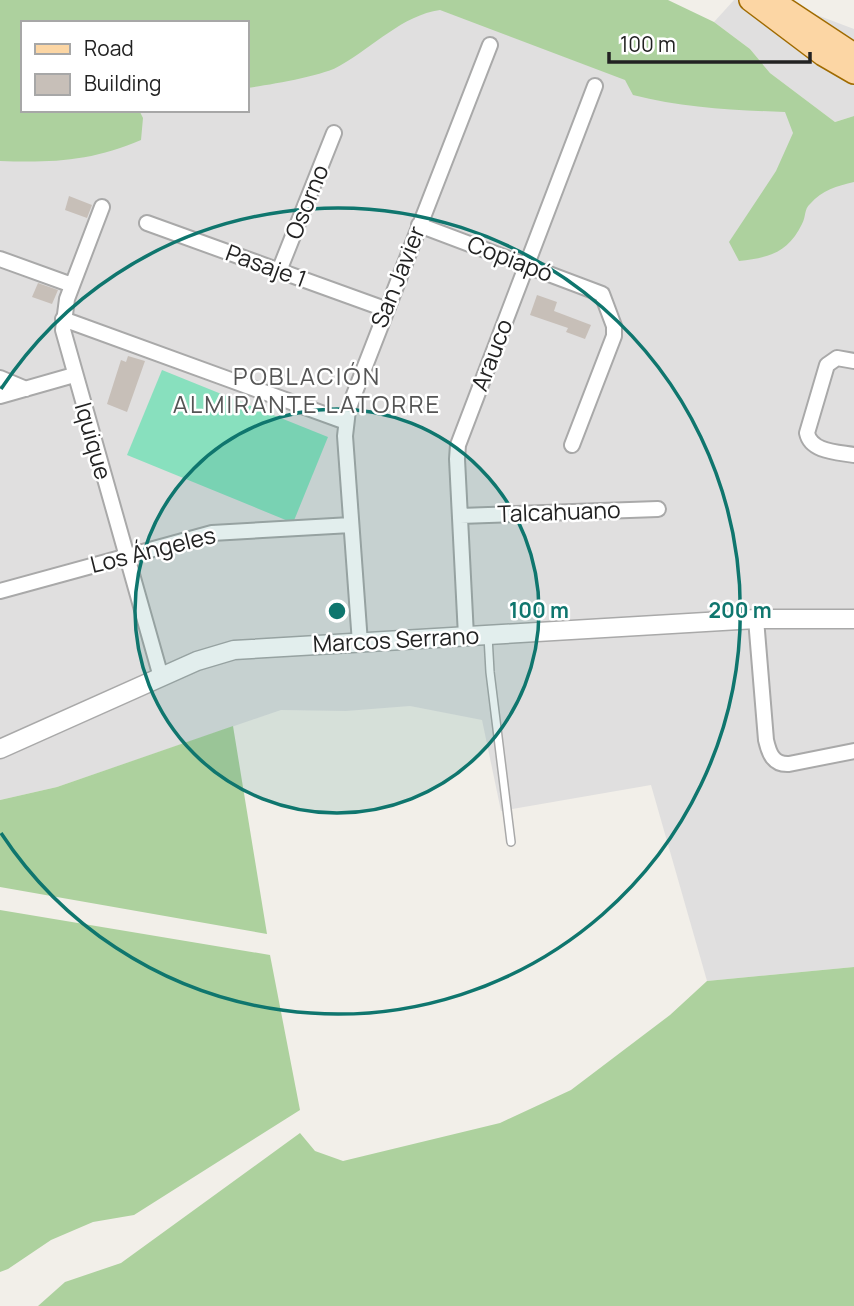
<svg xmlns="http://www.w3.org/2000/svg" width="854" height="1306" font-family="Manrope,sans-serif">
  <style>
    .residential { fill: #e0dfdf }
    .forest { fill: #add19e }
    .pitch { fill: #88e0be }
    .building { fill: #c7bfb8 }
    .lines { fill: none; stroke-linecap: round; stroke-linejoin: round }
    .service-casing { stroke: #a9a9a9; stroke-width: 10 }
    .minor-casing { stroke: #a9a9a9; stroke-width: 18 }
    .tertiary-casing { stroke: #a9a9a9; stroke-width: 21 }
    .primary-casing { stroke: #a06b00; stroke-width: 24 }
    .service { stroke: #fff; stroke-width: 7 }
    .minor { stroke: #fff; stroke-width: 14 }
    .tertiary { stroke: #fff; stroke-width: 18 }
    .primary { stroke: #fcd6a4; stroke-width: 21 }
    .ring { fill: none; stroke: #0f766e; stroke-width: 3.5 }
    .labels { text-anchor: middle; stroke-width: 5; stroke-linejoin: round; paint-order: stroke }
    .street-label { font-size: 23px; fill: #222; stroke: #fff }
    .neighbourhood-label { font-size: 24px; letter-spacing: 2px; fill: #555; stroke: #fff }
    .centre { fill: #0f766e; stroke: #fff; stroke-width: 3.5 }
    .ring-label { font-size: 21px; text-anchor: middle; font-weight: bold; fill: #0f766e; stroke: #fff; stroke-width: 5; stroke-linejoin: round; paint-order: stroke }
  </style>
  <rect width="100%" height="100%" fill="#f2efe9"/>
  <path class="residential" d="M734,0H777L854,29V116L835,122L770,73L750,49L714,22Z
    M440,6L788,108L797,133L803,203L824,185L854,177V967L707,981L651,785L501,811L482,720L410,706L346,711L281,710L57,787L0,800V156L134,110H247V84Z"/>
  <path class="forest" d="M0,0H668L714,22L750,49L770,73L835,122L854,116V182C837,186 822,190 810,204C804,209 806,217 802,224C788,253 768,258 739,261L729,242L776,171L793,133L785,112C733,110 683,108 633,95L625,80L440,10C403,15 373,47 341,65C325,76 268,85 247,88V23H23V110H139L143,118L141,140C93,161 51,163 0,161Z
    M233,726L267,934L0,887V800L57,787Z
    M0,910L270,955L300,1110L134,1215L93,1222L51,1240L8,1269L0,1272Z
    M854,967V1306H38L65,1282L121,1263L300,1133L315,1151L343,1161L500,1123L571,1090L670,1015L707,981Z"/>
  <path class="pitch" d="M162,370L328,437L293,523L127,455Z"/>
  <path class="building" d="M69,196L92,205L87,218L65,210Z
    M38,283L58,290L52,304L32,297Z
    M537,295L557,302L554,311L591,325L585,339L566,332L568,328L530,315Z
    M128,356L145,361L127,412L107,404L121,360L126,362Z"/>
  <g class="lines">
    <defs>
      <path id="service" d="M488,636L490,672L511,842"/>
      <path id="minor" d="M102,207L67,299L63,330L161,677
        M147,223L385,309
        M419,225L602,294L614,326V336L572,445
        M0,259L72,285
        M279,271L334,133
        M63,319L346,422
        M854,361L837,358L827,365L807,433C811,452 837,452 854,455
        M0,378L26,389
        M0,396L74,375
        M460,516L658,509
        M0,591L212,533L351,525
        M756,619L766,740C769,753 773,765 789,764L854,751
        M466,636L457,459L458,445L595,86
        M360,643L345,436L348,410L490,45"/>
      <path id="tertiary" d="M0,749L197,661L234,650L756,619H854"/>
      <path id="primary" d="M750,0L823,55L854,73
        M772,0L854,54"/>
    </defs>
    <use href="#service" class="service-casing"/>
    <use href="#minor" class="minor-casing"/>
    <use href="#tertiary" class="tertiary-casing"/>
    <use href="#primary" class="primary-casing"/>
    <use href="#service" class="service"/>
    <use href="#minor" class="minor"/>
    <use href="#tertiary" class="tertiary"/>
    <use href="#primary" class="primary"/>
  </g>
  <circle cx="337" cy="611" r="202" fill="#0f766e" fill-opacity=".12"/>
  <g class="ring">
    <circle cx="337" cy="611" r="202"/>
    <path d="M1 389A403 403 0 1 1 1 833"/>
  </g>
  <g class="labels">
    <g class="street-label">
      <text transform="translate(307 202) rotate(-68)" y="8">Osorno</text>
      <text transform="translate(510 259) rotate(21)" y="8">Copiapó</text>
      <text transform="translate(266 266) rotate(20)" y="8">Pasaje 1</text>
      <text transform="translate(398 277) rotate(-68)" y="8">San Javier</text>
      <text transform="translate(492 355) rotate(-69)" y="8">Arauco</text>
      <text transform="translate(93 441) rotate(74)" y="8">Iquique</text>
      <text transform="translate(559 512) rotate(-2)" y="8">Talcahuano</text>
      <text transform="translate(153 550) rotate(-14)" y="8">Los Ángeles</text>
      <text transform="translate(396 640) rotate(-3)" y="8">Marcos Serrano</text>
    </g>
    <g class="neighbourhood-label">
      <text x="307" y="385">POBLACIÓN<tspan x="307" dy="28">ALMIRANTE LATORRE</tspan></text>
    </g>
  </g>
  <circle cx="337" cy="611" r="10" class="centre"/>
  <g class="ring-label">
    <text x="539" y="618">100 m</text>
    <text x="740" y="618">200 m</text>
  </g>
  <rect x="21" y="21" width="228" height="91" fill="#ffffff" stroke="#a7a7a7" stroke-width="2"/>
  <rect x="35" y="44" width="35" height="10" fill="#fcd6a4" stroke="#a7a7a7" stroke-width="2"/>
  <text x="84" y="56" font-size="21" fill="#222222">Road</text>
  <rect x="35" y="74" width="35" height="21" fill="#c7bfb8" stroke="#a7a7a7" stroke-width="2"/>
  <text x="84" y="91" font-size="21" fill="#222222">Building</text>
  <path d="M609 52v10h201v-10" fill="none" stroke="#222222" stroke-width="3.5"/>
  <text x="620" y="52" font-size="21" fill="#222222" stroke="#ffffff" stroke-width="5" paint-order="stroke">100 m</text>
</svg>
